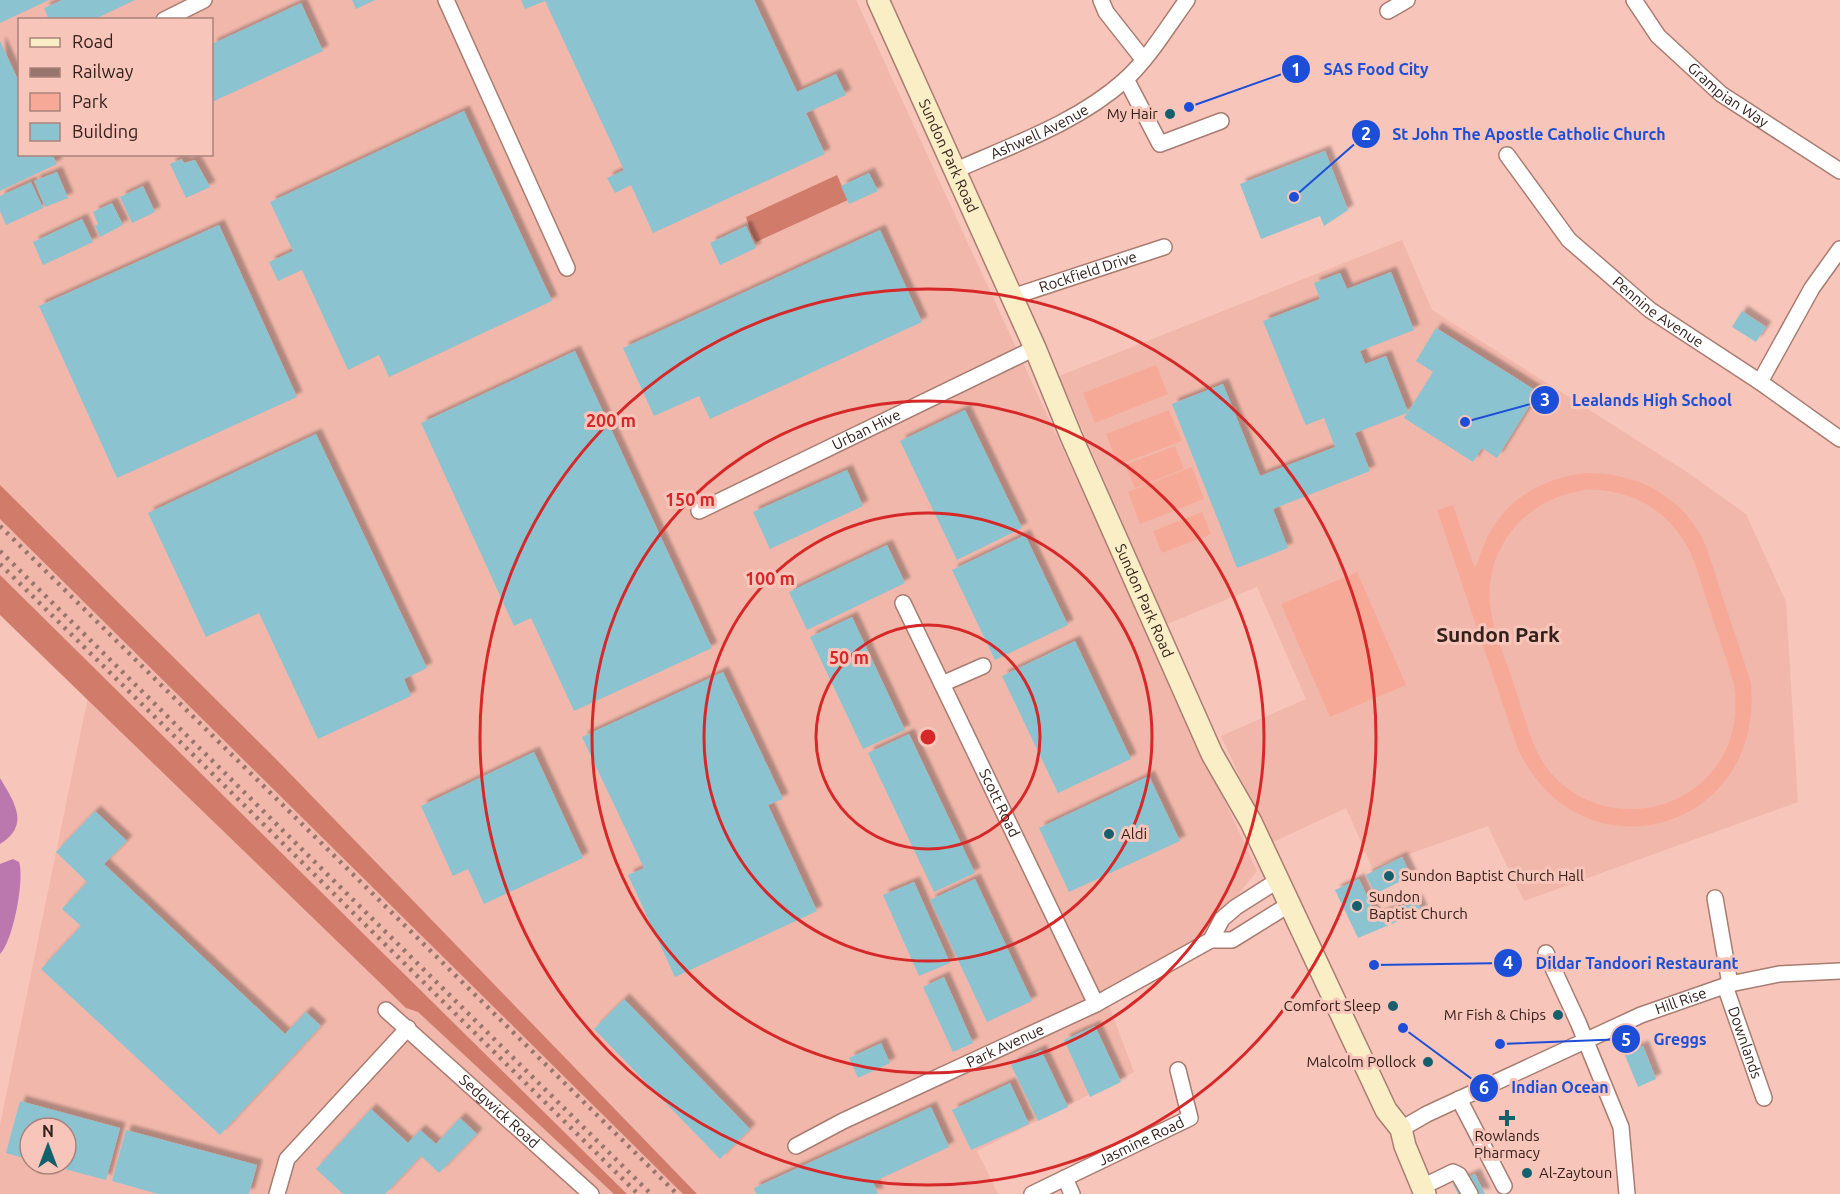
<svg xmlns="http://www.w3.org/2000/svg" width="1840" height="1194" font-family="Ubuntu,sans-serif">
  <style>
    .built { fill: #f1b7aa; fill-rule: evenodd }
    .green { fill: #f7a998; fill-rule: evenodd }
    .forest { fill: #d17c6a }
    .water { fill: #ba78af }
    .building { fill: #8cc3d0; filter: url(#shadow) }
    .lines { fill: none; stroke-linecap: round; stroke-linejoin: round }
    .street-casing { stroke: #a97c71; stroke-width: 18 }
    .secondary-casing { stroke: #a97c71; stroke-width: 24 }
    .street { stroke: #fff; stroke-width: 15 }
    .secondary { stroke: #f9eec5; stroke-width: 21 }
    .rail { stroke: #97746c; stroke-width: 4.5; stroke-dasharray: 3 6; stroke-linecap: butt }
    .ring { fill: none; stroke: #d62828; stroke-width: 3 }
    .poi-dot { fill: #15606d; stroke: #f8c5ba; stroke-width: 2 }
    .labels { text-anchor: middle; stroke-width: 6; stroke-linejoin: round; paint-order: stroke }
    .street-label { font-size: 15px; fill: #33211c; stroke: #f8c5ba }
    .poi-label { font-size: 15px; fill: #33211c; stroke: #f8c5ba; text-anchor: end }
    .district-label { font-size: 21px; font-weight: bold; fill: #33211c; stroke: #f8c5ba }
    .centre { fill: #d62828; stroke: #f8c5ba; stroke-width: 3 }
    .ring-label { font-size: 18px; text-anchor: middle; font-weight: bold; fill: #d62828; stroke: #f8c5ba; stroke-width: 6; stroke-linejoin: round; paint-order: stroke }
    .leader { fill: none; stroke: #1d4ed8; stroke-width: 2 }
    .callout-dot { fill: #1d4ed8; stroke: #f8c5ba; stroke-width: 2 }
    .mark-label { font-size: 18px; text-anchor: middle; font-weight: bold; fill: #fff }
    .callout-label { font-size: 16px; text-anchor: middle; font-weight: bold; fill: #1d4ed8; stroke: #f8c5ba; stroke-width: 6; stroke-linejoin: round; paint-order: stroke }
  </style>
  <defs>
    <filter id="shadow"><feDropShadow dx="5.5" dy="-5.5" stdDeviation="1.5" flood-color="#0004"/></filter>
  </defs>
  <rect width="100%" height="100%" fill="#f8c5ba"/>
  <path class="built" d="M0,0H856L1257,871L1206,934L1105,995L1134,1072L977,1151L998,1194H0V1125L88,697L0,609ZM20,20H212V154H20ZM30,1128H66V1164H30Z
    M1402,240L1432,310L1684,470L1746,514L1786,602L1798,802L1524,901L1488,826L1372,867L1346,808L1271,843L1221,736L1306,699L1257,587L1167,624L1059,376Z"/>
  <path class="green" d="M1156,365L1168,394L1095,423L1083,393Z
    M1169,410L1182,441L1118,465L1106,434Z
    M1175,446L1184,469L1135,488L1125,465Z
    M1192,467L1204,499L1140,524L1128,492Z
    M1588,473C1640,473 1687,499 1707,549C1713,566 1718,584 1724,601C1733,629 1743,656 1751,684C1764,833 1580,882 1518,749L1437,510L1453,505L1475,569C1479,559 1482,548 1487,538C1506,498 1545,477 1588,473ZM1585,490C1628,488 1666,508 1687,546C1697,565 1702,587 1709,607C1717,633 1727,659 1734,685C1740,724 1728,763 1696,787C1647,825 1573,813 1541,759C1528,736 1522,707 1513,682C1506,659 1495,636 1491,612C1481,550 1525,498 1585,490Z
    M1202,512L1211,534L1162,553L1153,531Z
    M1357,572L1406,685L1330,717L1281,604Z"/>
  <path class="forest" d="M837,175L848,200L756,242L751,233L746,217Z
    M0,485L274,757L697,1194H683L0,519Z
    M0,575L627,1194H614L418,1012L406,1008L0,615Z"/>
  <path class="water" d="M0,778C14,802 31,825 0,844Z
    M13,859L19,862C25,879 13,942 0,954V864Z"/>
  <path class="building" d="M0,0H49L0,23Z
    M62,0H135L93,20H49L44,8Z
    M352,0H375L356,9Z
    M521,0H754L797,92L836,74L846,95L806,113L825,154L653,233L631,185L615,193L607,178L624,170L545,1L525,9Z
    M301,3L323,51L212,102V44Z
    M0,41L20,84V154H52L57,164L0,191Z
    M464,111L552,301L389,377L379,355L348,370L302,270L278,281L269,262L293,251L270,202Z
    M1325,151L1348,210L1324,226L1320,216L1261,239L1240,184Z
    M182,159L184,163L195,160L210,187L186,198L170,164Z
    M57,172L68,198L45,207L34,181Z
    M869,173L878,191L849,204L841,186Z
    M31,182L43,208L6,225L0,211V196Z
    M143,186L155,212L132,223L120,197Z
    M112,203L123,225L100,237L95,226L98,224L93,212Z
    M82,219L93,242L43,265L33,242Z
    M219,225L297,397L117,478L39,306Z
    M746,226L756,248L720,265L710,243Z
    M880,230L922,322L710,419L699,396L654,416L623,348Z
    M1391,272L1414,330L1360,351L1365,364L1386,356L1408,412L1433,372L1416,361L1436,328L1538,392L1497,458L1482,448L1473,462L1404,418L1407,413L1355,433L1370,471L1273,509L1288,548L1237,568L1172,404L1223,384L1260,476L1335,447L1324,418L1306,425L1303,419L1263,321L1320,299L1314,283L1340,273L1347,289Z
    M1742,311L1766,327L1756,342L1732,327Z
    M575,351L712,648L574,711L531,618L514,626L421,423Z
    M965,410L1022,528L957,560L900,441Z
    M316,434L427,668L404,679L411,696L318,739L259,613L206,637L148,513Z
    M847,470L863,506L770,549L753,512Z
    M1025,535L1068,625L995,660L952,570Z
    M887,545L905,583L807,630L789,592Z
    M852,617L905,730L863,749L810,637Z
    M1075,641L1131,759L1058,793L1002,676Z
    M723,672L783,799L768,805L817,911L675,977L628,875L644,868L582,737Z
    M909,734L975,873L934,892L868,753Z
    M534,752L583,858L484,904L468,869L453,876L421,806Z
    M1149,776L1180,841L1069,892L1039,828Z
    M95,811L127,841L104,864L285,1034L306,1012L321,1026L220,1135L41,969L81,926L62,909L87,882L56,852Z
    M1402,857L1411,876L1375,894L1366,875Z
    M975,879L1032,1001L987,1022L930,900Z
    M1359,879L1376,916L1417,900L1422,911L1358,938L1335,890Z
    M914,882L950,963L919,976L883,895Z
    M944,977L973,1043L953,1052L923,987Z
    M624,999L750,1129L720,1159L594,1029Z
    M1095,1026L1121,1082L1090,1097L1064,1040Z
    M881,1043L890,1063L858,1078L849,1058Z
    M1643,1046L1656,1079L1638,1087L1624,1053Z
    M1041,1050L1068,1107L1038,1121L1011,1065Z
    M1010,1083L1029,1124L971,1150L952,1110Z
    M20,1101L120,1128L106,1180L49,1165L66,1164V1128H30V1160L6,1153Z
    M931,1107L949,1147L873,1182L878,1194H756L754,1188Z
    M371,1109L408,1143L420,1130L436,1144L460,1118L477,1134L439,1173L421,1156L385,1194H343L316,1169Z
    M126,1130L257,1165L249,1194H158L112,1181Z
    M1475,1174L1485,1194H1458L1453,1184Z"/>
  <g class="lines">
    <defs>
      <g id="street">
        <path d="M446,0L567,268"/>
        <path d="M1101,0L1106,12L1143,59"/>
        <path id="s1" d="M1634,0L1658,36L1721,94L1840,171"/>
        <path d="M1388,11L1407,0"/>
        <path d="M164,20L204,0"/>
        <path d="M1126,79L1160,144L1221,121"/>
        <path id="s2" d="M1507,155L1569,240L1650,310L1760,382L1840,439"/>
        <path id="s3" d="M954,171C1012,145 1077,123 1125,80C1149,58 1168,26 1187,0"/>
        <path id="s4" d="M1012,297L1164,247"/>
        <path d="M1760,382L1812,288L1840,249"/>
        <path id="s5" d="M699,511L1035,348"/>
        <path id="s6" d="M903,603L1096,1004"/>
        <path d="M942,684L983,666"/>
        <path d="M1715,898L1730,984"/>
        <path d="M1211,940L1222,919L1236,907L1277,881"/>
        <path d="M1546,953L1578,1022L1621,1127L1627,1194"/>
        <path id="s7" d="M1725,986L1764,1098"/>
        <path id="s8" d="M386,1010L591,1194"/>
        <path d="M1459,1099L1504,1186"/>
        <path id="s9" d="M1401,1129L1427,1114L1641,1015L1730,984L1779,974L1840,971"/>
        <path id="s10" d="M796,1146L843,1121L1096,1004L1211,940H1232L1290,904"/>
        <path d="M1422,1187L1453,1172L1459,1175L1470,1194"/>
        <path d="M277,1194L287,1159L408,1028"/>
        <path d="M1032,1194L1065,1178"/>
        <path id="s11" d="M1072,1194L1065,1178L1190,1118L1178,1070"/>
      </g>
      <g id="secondary">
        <path id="s12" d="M878,0L1035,348L1071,436L1212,754L1251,822L1386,1110L1401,1129L1405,1146L1425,1194"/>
      </g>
    </defs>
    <use href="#street" class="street-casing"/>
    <use href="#secondary" class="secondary-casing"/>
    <use href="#street" class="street"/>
    <use href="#secondary" class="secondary"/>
    <path class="rail" d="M0,526L677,1194
      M0,551L651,1194
      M0,564L638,1194"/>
  </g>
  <g class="ring">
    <circle cx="928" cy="737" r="112"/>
    <circle cx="928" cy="737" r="224"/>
    <circle cx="928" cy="737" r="336"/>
    <circle cx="928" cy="737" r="448"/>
  </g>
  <g class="poi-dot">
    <circle cx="1170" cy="114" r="6"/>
    <circle cx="1109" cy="834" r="6"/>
    <circle cx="1389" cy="876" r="6"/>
    <circle cx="1357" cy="906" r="6"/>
    <circle cx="1393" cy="1006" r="6"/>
    <circle cx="1558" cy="1015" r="6"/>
    <circle cx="1428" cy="1062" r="6"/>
    <path d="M1504 1109h6v6h6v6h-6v6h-6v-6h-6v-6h6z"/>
    <circle cx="1527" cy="1173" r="6"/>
  </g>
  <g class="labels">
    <g class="street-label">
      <text dy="5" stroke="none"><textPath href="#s1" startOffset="135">Grampian Way</textPath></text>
      <text dy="5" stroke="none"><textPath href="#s3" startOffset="94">Ashwell Avenue</textPath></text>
      <text dy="5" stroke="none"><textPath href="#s12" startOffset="171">Sundon Park Road</textPath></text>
      <text dy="5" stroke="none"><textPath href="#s4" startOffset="80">Rockfield Drive</textPath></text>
      <text dy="5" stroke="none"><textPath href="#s2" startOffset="220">Pennine Avenue</textPath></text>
      <text dy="5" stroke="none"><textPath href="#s5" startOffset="186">Urban Hive</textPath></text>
      <text dy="5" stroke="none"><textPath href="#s12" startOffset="657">Sundon Park Road</textPath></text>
      <text dy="5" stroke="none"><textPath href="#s6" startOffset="222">Scott Road</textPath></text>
      <text dy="5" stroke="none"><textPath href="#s9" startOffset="308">Hill Rise</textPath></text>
      <text dy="5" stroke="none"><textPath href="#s7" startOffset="60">Downlands</textPath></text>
      <text dy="5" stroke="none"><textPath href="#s10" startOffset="232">Park Avenue</textPath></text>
      <text dy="5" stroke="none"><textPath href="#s8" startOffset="152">Sedgwick Road</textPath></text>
      <text dy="5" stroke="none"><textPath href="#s11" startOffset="102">Jasmine Road</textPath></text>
    </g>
    <g class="poi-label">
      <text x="1158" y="119">My Hair</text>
      <text x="1121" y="839" text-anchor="start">Aldi</text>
      <text x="1401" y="881" text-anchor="start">Sundon Baptist Church Hall</text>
      <text x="1369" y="902" text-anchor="start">Sundon<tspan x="1369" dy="17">Baptist Church</tspan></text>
      <text x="1381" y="1011">Comfort Sleep</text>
      <text x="1546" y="1020">Mr Fish &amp; Chips</text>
      <text x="1416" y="1067">Malcolm Pollock</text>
      <text x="1507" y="1141" text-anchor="middle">Rowlands<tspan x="1507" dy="17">Pharmacy</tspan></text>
      <text x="1539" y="1178" text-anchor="start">Al-Zaytoun</text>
    </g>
    <g class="district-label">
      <text x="1498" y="642">Sundon Park</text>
    </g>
  </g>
  <circle cx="928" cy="737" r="9" class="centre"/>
  <g class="ring-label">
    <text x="611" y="427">200 m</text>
    <text x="690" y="506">150 m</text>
    <text x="770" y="585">100 m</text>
    <text x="849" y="664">50 m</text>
  </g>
  <path class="leader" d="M1189 107L1296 69M1294 197L1366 134M1465 422L1545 400M1374 965L1508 963M1500 1044L1626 1039M1403 1028L1484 1088"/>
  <g class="callout-dot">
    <circle cx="1189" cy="107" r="6"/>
    <circle cx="1294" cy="197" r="6"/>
    <circle cx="1465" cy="422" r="6"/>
    <circle cx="1374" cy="965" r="6"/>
    <circle cx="1500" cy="1044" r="6"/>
    <circle cx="1403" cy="1028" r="6"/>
    <circle cx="1296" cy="69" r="15"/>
    <circle cx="1366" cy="134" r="15"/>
    <circle cx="1545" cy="400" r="15"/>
    <circle cx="1508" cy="963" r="15"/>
    <circle cx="1626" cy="1039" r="15"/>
    <circle cx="1484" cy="1088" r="15"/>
  </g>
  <g class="mark-label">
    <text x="1296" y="76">1</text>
    <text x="1366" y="140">2</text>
    <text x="1545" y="406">3</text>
    <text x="1508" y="969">4</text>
    <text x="1626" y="1046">5</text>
    <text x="1484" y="1094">6</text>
  </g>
  <g class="callout-label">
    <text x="1376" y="75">SAS Food City</text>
    <text x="1529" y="140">St John The Apostle Catholic Church</text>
    <text x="1652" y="406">Lealands High School</text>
    <text x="1637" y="969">Dildar Tandoori Restaurant</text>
    <text x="1680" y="1045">Greggs</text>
    <text x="1560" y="1093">Indian Ocean</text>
  </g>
  <rect x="18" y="18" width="195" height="138" fill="#f8c5ba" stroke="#a9837b" stroke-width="1.5"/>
  <rect x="30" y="38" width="30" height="9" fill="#f9eec5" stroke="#a9837b" stroke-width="1.5"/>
  <text x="72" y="48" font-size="18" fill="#33211c">Road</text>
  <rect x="30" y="68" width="30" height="9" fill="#97746c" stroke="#a9837b" stroke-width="1.5"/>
  <text x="72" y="78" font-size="18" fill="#33211c">Railway</text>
  <rect x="30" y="93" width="30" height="18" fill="#f7a998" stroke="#a9837b" stroke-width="1.5"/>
  <text x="72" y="108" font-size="18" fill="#33211c">Park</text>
  <rect x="30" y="123" width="30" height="18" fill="#8cc3d0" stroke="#a9837b" stroke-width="1.5"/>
  <text x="72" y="138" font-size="18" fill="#33211c">Building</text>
  <g transform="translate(48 1146)"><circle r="28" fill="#f8c5ba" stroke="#a9837b" stroke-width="1.5"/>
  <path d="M0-4.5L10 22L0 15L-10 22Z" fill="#15606d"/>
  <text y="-9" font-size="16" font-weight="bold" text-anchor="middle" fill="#33211c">N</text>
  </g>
</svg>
